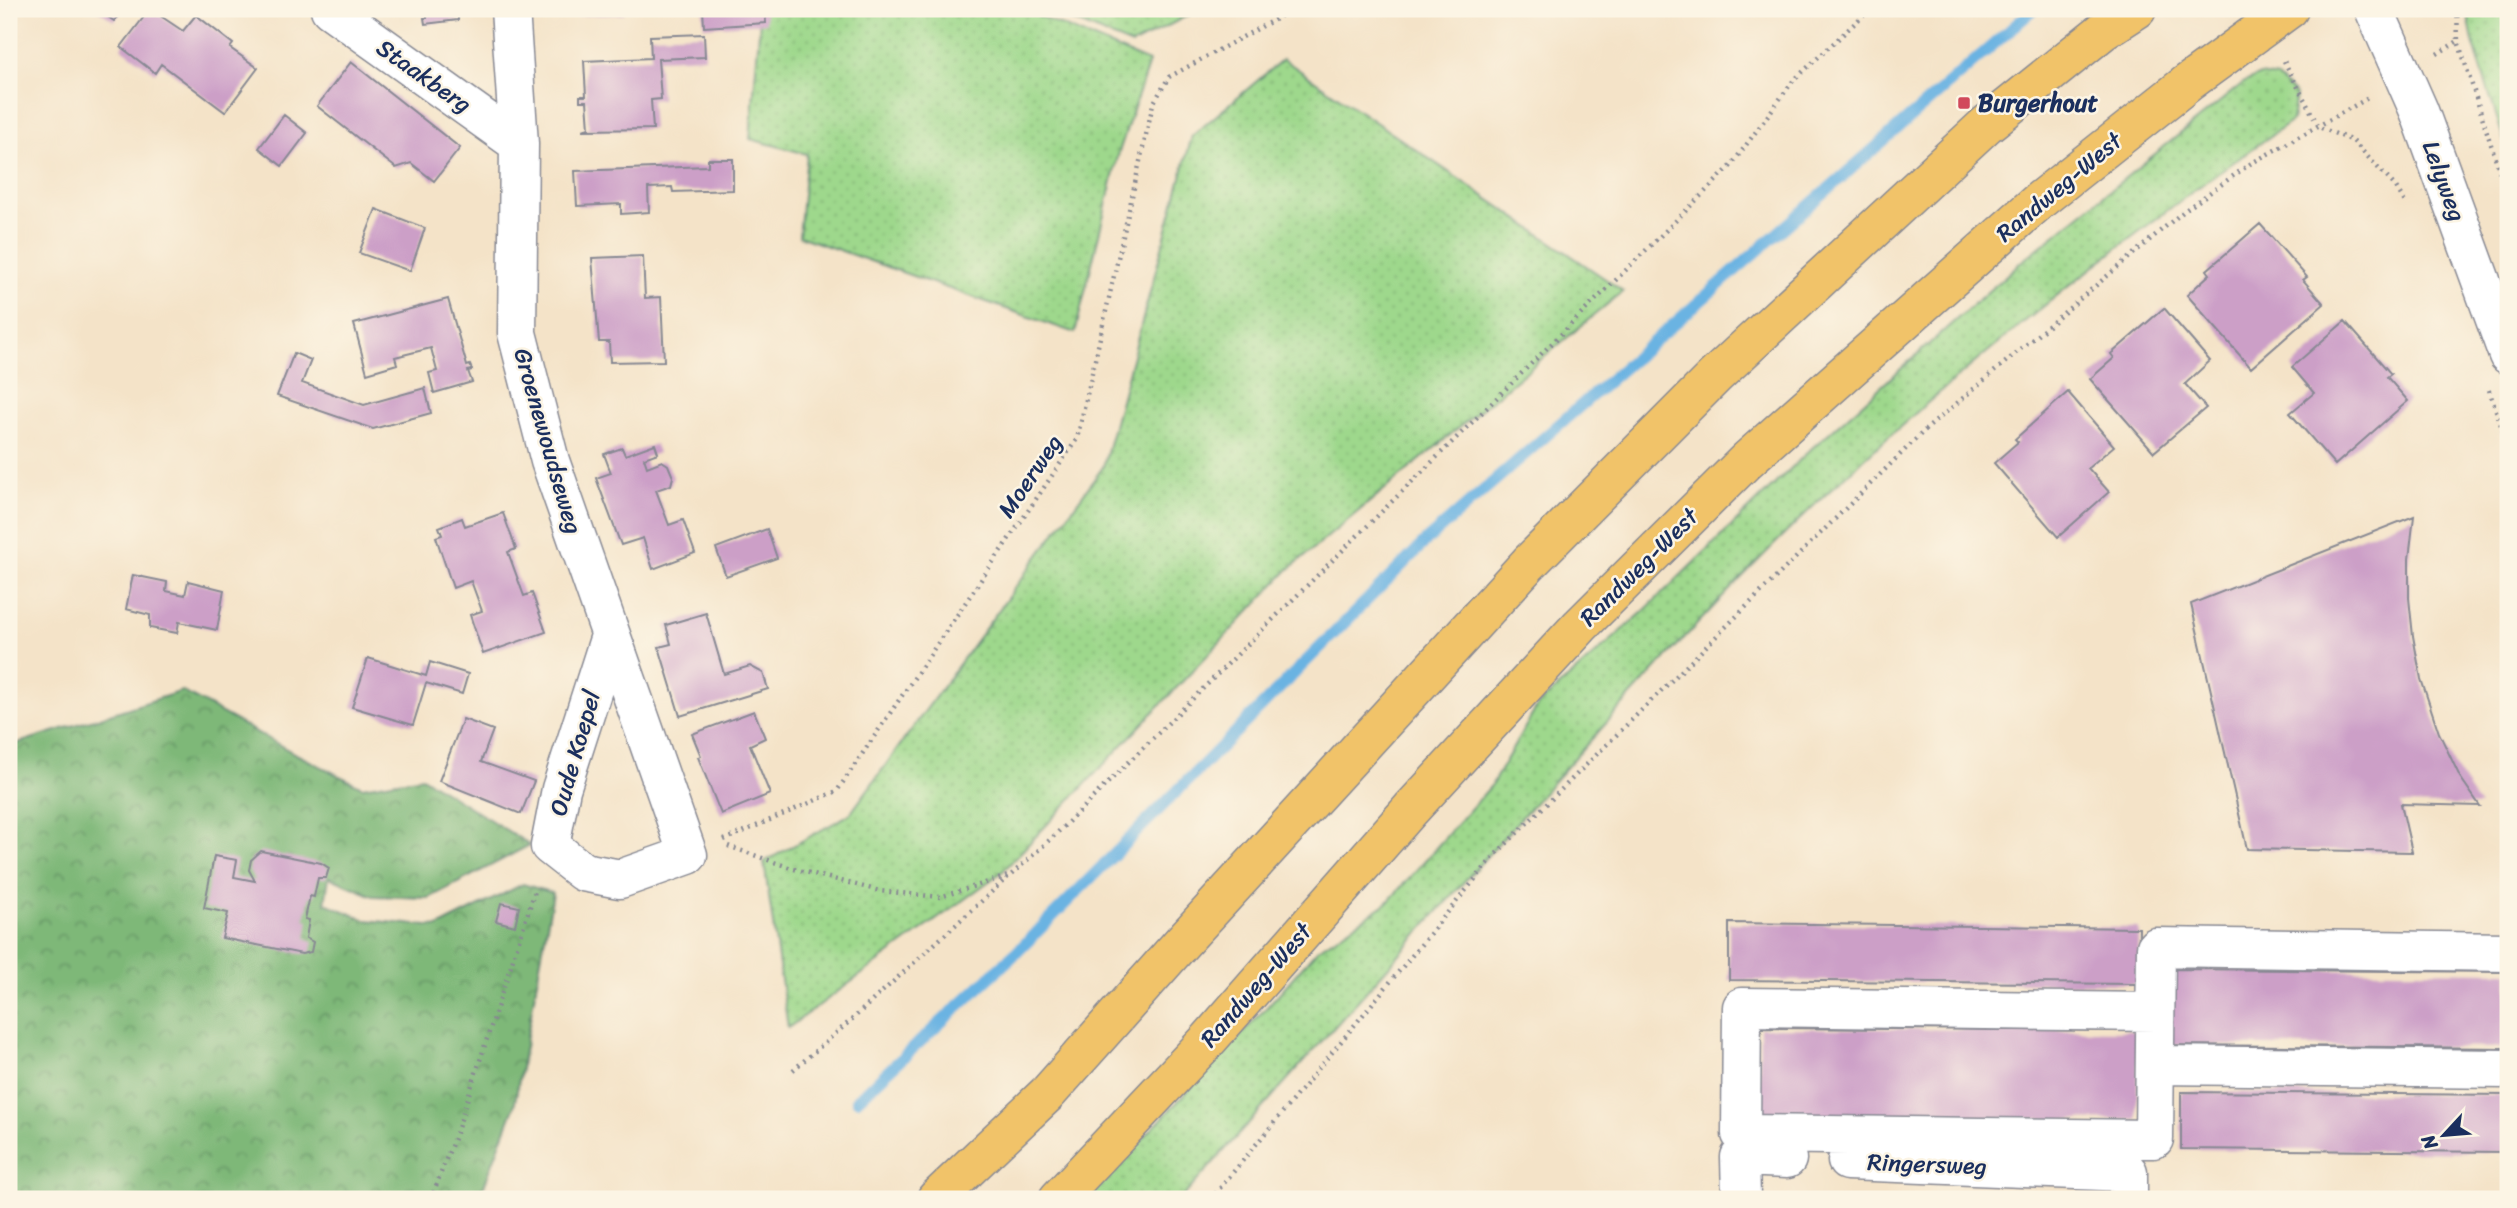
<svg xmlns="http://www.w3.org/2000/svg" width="2517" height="1208" font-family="Sriracha,sans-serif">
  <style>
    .grass { fill: url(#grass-dots); stroke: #5c8475; stroke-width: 2 }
    .forest { fill: url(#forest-crowns); stroke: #4c746b; stroke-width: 2 }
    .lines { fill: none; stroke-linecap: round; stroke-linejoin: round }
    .stream { stroke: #6bb3e2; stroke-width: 12 }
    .building { fill: #cc9fc7 }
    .minor-casing { stroke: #888993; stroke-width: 41 }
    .major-casing { stroke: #888993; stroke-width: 41 }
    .path { stroke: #888993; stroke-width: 4.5; stroke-dasharray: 2 5; stroke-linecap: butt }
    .minor { stroke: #fff; stroke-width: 38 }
    .major { stroke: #f1c369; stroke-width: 38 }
    .poi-dot { fill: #d1495b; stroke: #fcf5e5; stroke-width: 2.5 }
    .labels { text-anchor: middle; stroke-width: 5; stroke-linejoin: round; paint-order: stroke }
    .street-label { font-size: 24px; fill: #1b2f5e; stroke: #fcf5e5 }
    .poi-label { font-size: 24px; font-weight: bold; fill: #1b2f5e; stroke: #fcf5e5; text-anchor: start }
  </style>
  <defs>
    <pattern id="grass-dots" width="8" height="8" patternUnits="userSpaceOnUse" patternTransform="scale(1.75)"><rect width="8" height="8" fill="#9ed88c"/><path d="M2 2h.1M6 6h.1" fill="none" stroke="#88ba7b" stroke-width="1.8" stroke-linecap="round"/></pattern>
    <pattern id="forest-crowns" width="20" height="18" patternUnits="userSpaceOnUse" patternTransform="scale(1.75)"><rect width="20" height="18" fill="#7eb878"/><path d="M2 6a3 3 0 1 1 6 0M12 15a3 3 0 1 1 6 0" fill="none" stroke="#669666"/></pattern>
  </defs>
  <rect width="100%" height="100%" fill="#fcf5e5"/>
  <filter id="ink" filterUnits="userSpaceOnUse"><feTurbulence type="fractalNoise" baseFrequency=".0143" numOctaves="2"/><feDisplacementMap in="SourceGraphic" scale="14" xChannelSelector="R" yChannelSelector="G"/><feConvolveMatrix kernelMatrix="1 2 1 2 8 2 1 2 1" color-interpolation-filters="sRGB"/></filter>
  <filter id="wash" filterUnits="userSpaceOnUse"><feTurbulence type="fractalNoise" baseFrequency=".00686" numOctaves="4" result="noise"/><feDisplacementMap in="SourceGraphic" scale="28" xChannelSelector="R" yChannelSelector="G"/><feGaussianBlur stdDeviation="1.57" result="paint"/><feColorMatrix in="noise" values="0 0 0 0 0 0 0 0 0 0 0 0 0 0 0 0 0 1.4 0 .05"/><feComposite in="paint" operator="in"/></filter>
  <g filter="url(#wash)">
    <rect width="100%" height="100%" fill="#f4e3c8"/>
    <path class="grass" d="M761,9H1022L1149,62L1119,152L1075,333L799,236L807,154L750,139Z
      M1045,9H1200L1132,45Z
      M2467,9H2508V153L2473,42Z
      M1283,59L1623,291L1289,569L1003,871L788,1028L764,862L850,814L1103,467L1192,136Z
      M2260,75L2277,78L2296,95L2292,121C2147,221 2007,331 1875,449C1751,560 1640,685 1529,809C1413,939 1297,1069 1181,1199H1086L1267,1007L1317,950L1387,903L1491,786L1538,705L1643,612L1811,449L2021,262L2243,83Z"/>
    <path class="forest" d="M182,691L294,753L362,787L422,777L530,845L429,898L373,896L329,877L325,903L366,920L438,927L523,884L553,893L514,1107L479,1199H9V746Z"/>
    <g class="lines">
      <path class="stream" d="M857,1100L1017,952L1427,540L2034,9"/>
    </g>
    <g id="blocks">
      <path class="building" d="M97,9H123L114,21Z
        M150,9L183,31L196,15L233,44L230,48L258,68L225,112L161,64L155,73L121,47Z
        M427,9H462V14L458,15V20L425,24L424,18H427Z
        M569,9H623L624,14L569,16Z
        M703,9H765L766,23L704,27Z
        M704,34L705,57L658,59L661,99L651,100L653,129L583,130L589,128L587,101H580V96H586L584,61L651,58L650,36Z
        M351,62L460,148L434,181L411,163L396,168L317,106Z
        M284,115L307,133L282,166L259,148Z
        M708,159H733V190L673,192L672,187L648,188L649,212L621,214V204L577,206L575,171L708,166Z
        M376,209L425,228L410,271L359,253Z
        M2260,224L2307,277L2303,280L2324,304L2251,368L2187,295L2210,274L2207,270Z
        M643,256L645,298L661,297L664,361L610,362L609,342H599L592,258Z
        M448,299L467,366L470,365L472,370L468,371L472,382L434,393L429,373L437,371L431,348L395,357L397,364L367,373L354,324Z
        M2164,308L2210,361L2185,384L2206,408L2154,452L2090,379L2114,358L2111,354Z
        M2345,321L2391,374L2387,377L2408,401L2335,465L2290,413L2314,393L2292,367Z
        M294,353L311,360L302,383L364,405L425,388L431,413L373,429L277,396Z
        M2068,392L2114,446L2088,468L2109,492L2058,537L1994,463L2018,442L2015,439Z
        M655,444L658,453L644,458L647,467L662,461L668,465L673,477L671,485L656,490L669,525L683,520L695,553L653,569L643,538L621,545L596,478L611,473L604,454L622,448L625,455Z
        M503,513L516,549L508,552L524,596L532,593L546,632L483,654L470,615L482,611L471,581L453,588L436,537L442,535L439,527L462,518L465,526Z
        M2414,516L2409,559V598L2413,636L2421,679L2439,733L2460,777L2480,806L2401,804L2412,852L2247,849L2191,604Z
        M767,529L777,558L726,576L716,548Z
        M133,575L167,582L166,591L185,595L188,581L224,590L217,630L179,622L177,633L150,628V615L126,609Z
        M706,613L724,674L750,666L763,673L768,689L680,716L659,647L671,644L666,625Z
        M368,658L426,676L430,662L468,674L462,694L426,683L413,725L352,707Z
        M754,711L765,738L750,745L770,794L721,814L698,757L701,756L692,734Z
        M463,719L493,730L481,762L534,781L521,814L439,781Z
        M261,851L321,863L329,868L326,878H318L314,897L310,896L305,919L309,920L306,938L313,942L311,952L302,954L222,938L228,913L204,908L214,856L237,860L234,877L255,881L249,870L251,860Z
        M501,903L519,907L515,926L496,921Z
        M1729,923L2139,928L2138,984L1729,980Z
        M2170,969L2508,972V1048L2169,1045Z
        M1760,1028L2138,1031L2137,1120L1759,1116Z
        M2181,1092L2508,1095V1152L2181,1149Z"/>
    </g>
  </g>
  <g filter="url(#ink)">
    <use href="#blocks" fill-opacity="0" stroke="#888993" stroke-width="2"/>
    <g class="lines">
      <defs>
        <path id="minor" d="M330,9L519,144
          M510,9L519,144L517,333L550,461L688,855L620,879L583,872L550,846L561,789L610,636
          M2374,9L2419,111L2508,355
          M2155,1012L1742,1007L1741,1134L2154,1139L2156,947L2508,952
          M2155,1065L2508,1069
          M1847,1161L2128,1172V1199
          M1741,1199L1740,1157L1787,1159"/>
        <path id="major" d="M936,1199L1047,1094L1183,941L1529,563L1715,376L1986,125L2103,31L2137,9
          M1058,1199L1209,1039L1411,809L1580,626L1746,461L2040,200L2189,82L2289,9"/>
      </defs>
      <use href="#minor" class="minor-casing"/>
      <use href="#major" class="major-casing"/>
      <path class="path" d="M2457,9L2458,41L2508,198
        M2437,54L2458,41
        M2284,61L2319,127L2353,141L2396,187L2406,204
        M2489,390L2508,446
        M724,840L837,791L1077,439L1153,104L1169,77L1294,9
        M728,846L794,869L880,891L940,897L1011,875L1054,836L1730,167L1793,81L1870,9
        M793,1070L849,1022L1008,877
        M431,1199L458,1128L536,888
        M1211,1199L1495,855L1924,431L2184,211L2250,164L2370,97"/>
      <use href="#minor" class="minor"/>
      <use href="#major" class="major"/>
    </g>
  </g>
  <rect class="poi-dot" x="1957" y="96" width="14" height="14" rx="3.5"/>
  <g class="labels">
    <g class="street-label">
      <text transform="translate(424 76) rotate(35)" y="8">Staakberg</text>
      <text transform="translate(2444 181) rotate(70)" y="8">Lelyweg</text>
      <text transform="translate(2059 187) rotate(-40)" y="8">Randweg-West</text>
      <text transform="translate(548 441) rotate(74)" y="8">Groenewoudseweg</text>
      <text transform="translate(1030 476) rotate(-56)" y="8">Moerweg</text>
      <text transform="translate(1639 567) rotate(-45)" y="8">Randweg-West</text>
      <text transform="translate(575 753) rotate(-74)" y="8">Oude Koepel</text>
      <text transform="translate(1256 985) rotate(-49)" y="8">Randweg-West</text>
      <text transform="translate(1927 1164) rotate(2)" y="8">Ringersweg</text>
    </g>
    <g class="poi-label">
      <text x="1978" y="111">Burgerhout</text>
    </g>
  </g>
  <rect width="2517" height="1208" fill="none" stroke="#fcf5e5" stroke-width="35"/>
  <g transform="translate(2444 1135) rotate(244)" stroke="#fcf5e5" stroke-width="5" paint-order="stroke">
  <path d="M0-5L12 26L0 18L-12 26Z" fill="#1b2f5e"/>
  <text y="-10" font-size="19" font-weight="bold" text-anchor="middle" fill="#1b2f5e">N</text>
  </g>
</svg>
